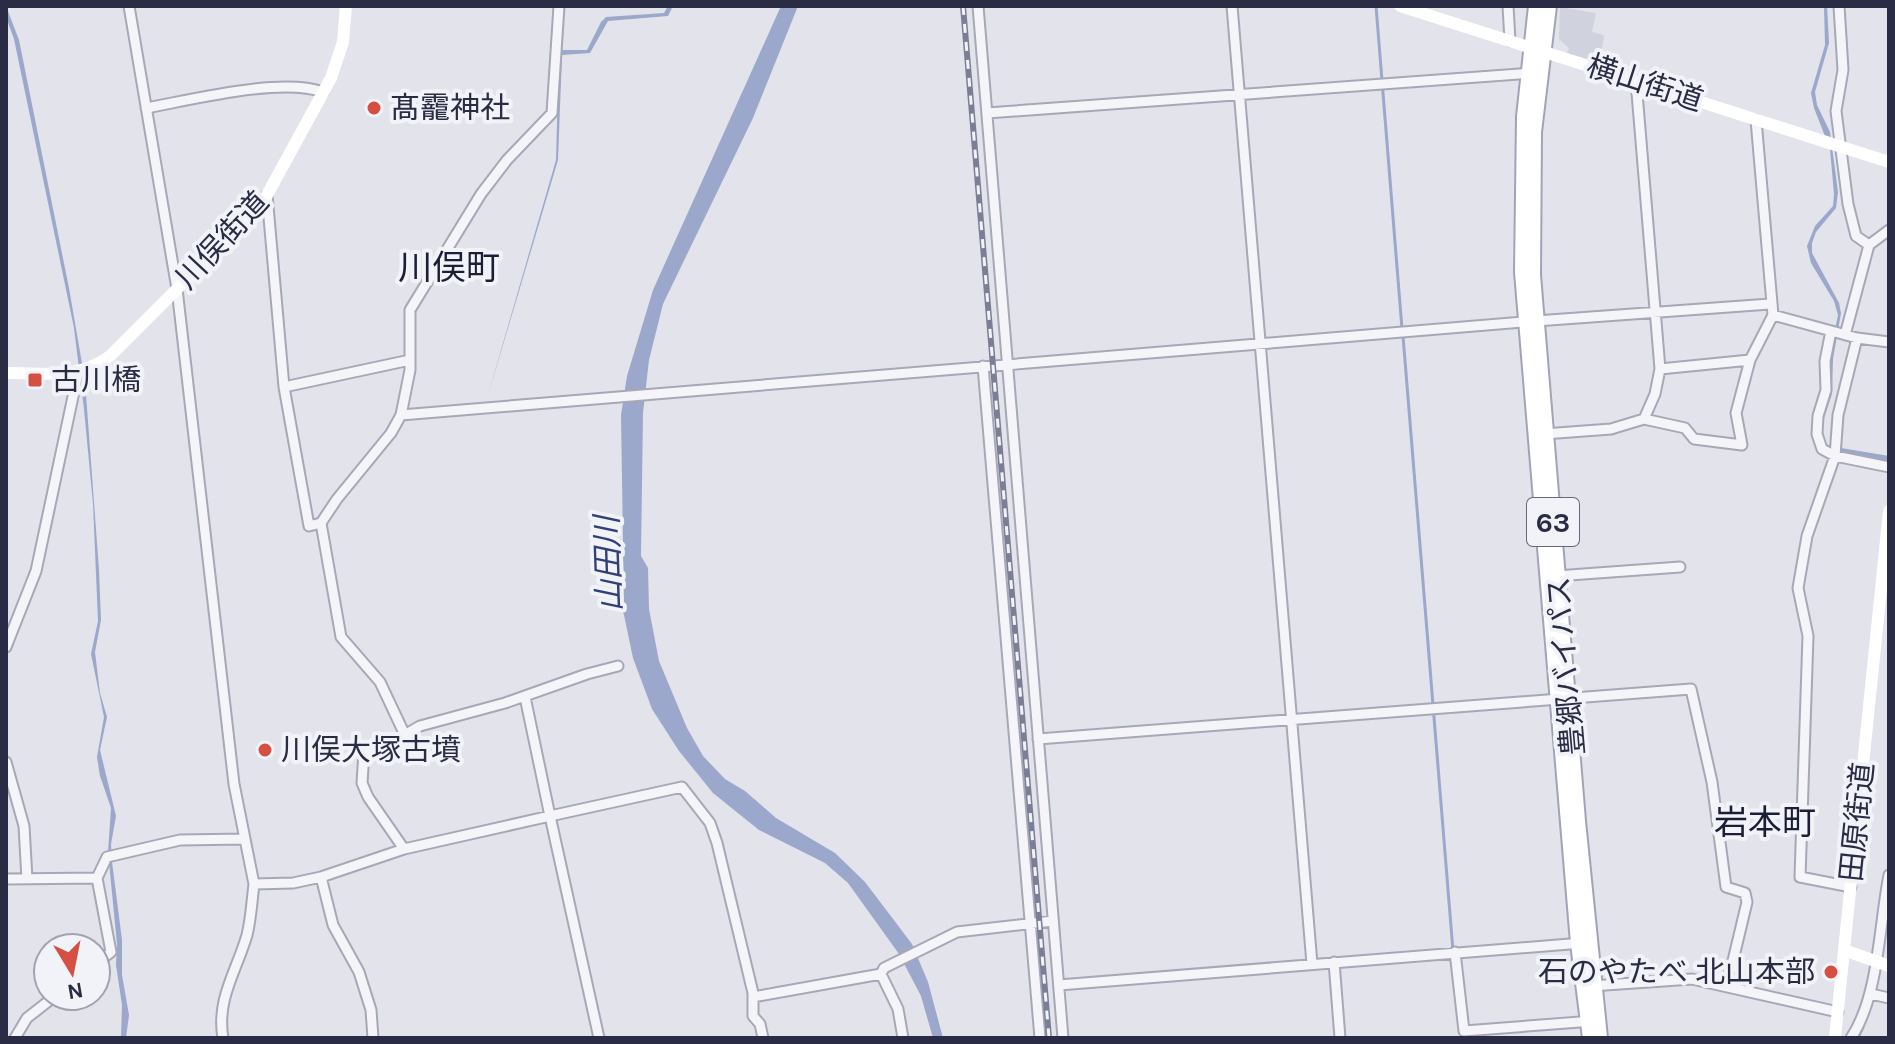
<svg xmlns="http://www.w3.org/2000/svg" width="1895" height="1044" font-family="Karla,'Noto Sans JP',sans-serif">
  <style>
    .built { fill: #d0d2dd }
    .water { fill: #9ca7cc }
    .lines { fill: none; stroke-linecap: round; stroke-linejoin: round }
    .stream { stroke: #9ca7cc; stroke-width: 3 }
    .street-casing { stroke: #a7a8b6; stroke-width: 13 }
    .primary-casing { stroke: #a1a4b7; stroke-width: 18 }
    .street { stroke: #f5f5f9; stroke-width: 9 }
    .secondary { stroke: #fff; stroke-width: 12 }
    .primary { stroke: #fff; stroke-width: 14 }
    .rail-casing { stroke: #7b7e95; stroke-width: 6 }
    .rail { stroke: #f2f3f8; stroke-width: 3; stroke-dasharray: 9; stroke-linecap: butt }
    .poi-dot { fill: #d55042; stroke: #f2f3f8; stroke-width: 3 }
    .labels { text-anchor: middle; stroke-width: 8; stroke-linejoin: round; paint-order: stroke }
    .shield { fill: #f2f3f8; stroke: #65687a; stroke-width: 2 }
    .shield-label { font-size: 28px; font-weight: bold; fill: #292c44 }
    .street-label { font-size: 30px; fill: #292c44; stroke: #f2f3f8 }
    .poi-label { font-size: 30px; fill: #292c44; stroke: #f2f3f8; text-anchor: start }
    .water-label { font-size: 32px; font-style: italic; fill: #31407a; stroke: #f2f3f8 }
    .quarter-label { font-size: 34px; fill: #1b1e35; stroke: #f2f3f8 }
  </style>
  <rect width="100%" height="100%" fill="#e2e3eb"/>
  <path class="built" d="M1560,7L1596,13L1592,32L1604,35L1600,63L1567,53L1569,48L1559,39Z"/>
  <path class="water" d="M6,6L19,40L69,288L85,381L99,570L101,620L95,652L100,693L107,717L100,750L116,816L111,844L112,862L122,940V975L129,1015L126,1038H121L122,1005L116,965L117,944L108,852L111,808L100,776L97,757L104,717L91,654L98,621L93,504L84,409L74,328L14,39L6,17Z
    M668,6H673L668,16L608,21L590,53L562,55L558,160L486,402L556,160L559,50H587L601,22L606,17L664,13Z
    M781,6H798L753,118L663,304L649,360L643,413L641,556L648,568L649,609L659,661L687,728L703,756L725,779L745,791L776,818L835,853L865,882L912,944L928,982L943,1038H933L921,996L899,954L848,883L825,863L759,830L713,793L679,751L652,709L633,658L624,615L616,594L614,576L620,569L623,544L621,415L627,376L653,290Z
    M1824,6H1827L1829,43L1815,92L1817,105L1830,132L1838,192L1836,208L1816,232L1812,243V253L1839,303L1841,313L1833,359L1832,394L1822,424L1824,441L1829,446L1889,456V461L1829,450L1823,446L1819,426L1829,390V359L1838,315L1834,301L1811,263L1807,246L1815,226L1833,206L1834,194L1830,149L1814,108L1811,93L1825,45Z"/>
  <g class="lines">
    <path class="stream" d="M1376,6L1402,329
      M1403,336L1453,951
      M1858,1038L1863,1027"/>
    <defs>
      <path id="street" d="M129,6L177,289L234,784L254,884
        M978,6L1063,1038
        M1232,6L1312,964
        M1508,6L1510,41
        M1839,6L1843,70L1836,111L1848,204L1856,236L1869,245L1845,335
        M1636,81L1660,369
        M146,108C191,100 281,77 323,92
        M987,113L1534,73
        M267,195L284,387L309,526L321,523
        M1869,245L1889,230
        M1773,315L1857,338L1889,342
        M1831,331L1825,361L1826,390L1818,416L1817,434L1822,449L1835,456L1889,467
        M983,366L1040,1038
        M284,387L410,360
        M401,415L1536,321L1770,304
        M1644,419L1685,428L1694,439L1742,445L1736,413L1750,360
        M1544,434L1611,429L1644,419L1655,394L1660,369L1750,360L1773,315L1756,120
        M1556,576L1680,567
        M6,647L36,571L78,373
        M525,697L550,816L682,787L710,823L717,843L753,993V1016L760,1024L763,1038
        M404,733L380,682L341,637L321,523L337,499L391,433L401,415L410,370V310L481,194L507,160L552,113L559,6
        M1038,739L1691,689L1712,782L1726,887L1745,893L1747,902L1731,969L1724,985
        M6,762L24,826L27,879
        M404,849L368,797L362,783L364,752L389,744L420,726L505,703L587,674L618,666
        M321,877L333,925L359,972L371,1010L373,1038
        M6,879L97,878L107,857L180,840L245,839
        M1851,887L1800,877L1808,636L1798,588L1807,536L1835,456L1838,415L1857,338
        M1455,952L1464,1031L1593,1021
        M1334,962L1340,1038
        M96,964L111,952L97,878
        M1059,985L1582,943
        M1591,986L1692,979L1838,1012
        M1871,994L1889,998
        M753,997L881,974
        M15,1038L27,1018L55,996
        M223,1038C216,999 237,970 247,935C251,919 252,900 254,884L293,883L321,877L404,849L550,816L599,1038
        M903,1038L898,1009L881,974L884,968L957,932L1053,921
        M1851,1038C1879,996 1879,925 1889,875"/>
      <path id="primary" d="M1536,6L1524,117L1522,272L1578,943L1590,1038
        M1549,6L1534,132L1533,275L1578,821L1600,1038"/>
    </defs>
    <use href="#street" class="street-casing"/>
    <use href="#primary" class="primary-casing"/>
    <use href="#street" class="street"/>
    <path class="secondary" d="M1400,6L1889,162
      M6,373C45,373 77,380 110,356L247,219L267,195L331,78L343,42L346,6
      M1844,950L1889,966
      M1835,1038L1889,511"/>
    <use href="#primary" class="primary"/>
    <defs>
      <path id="rail" d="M963,6L1049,1038"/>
    </defs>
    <use href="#rail" class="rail-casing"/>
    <use href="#rail" class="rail"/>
  </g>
  <g class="poi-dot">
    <circle cx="374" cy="108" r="8"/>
    <rect x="27" y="372" width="16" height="16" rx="4"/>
    <circle cx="265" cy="750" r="8"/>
    <circle cx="1831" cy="972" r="8"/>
  </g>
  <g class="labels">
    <rect class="shield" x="1527" y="498" width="52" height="48" rx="6"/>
    <g class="shield-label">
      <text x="1553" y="532">63</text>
    </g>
    <g class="street-label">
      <text transform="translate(1645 83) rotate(18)" y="10">横山街道</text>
      <text transform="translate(222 240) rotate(-47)" y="10">川俣街道</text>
      <text transform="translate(1566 666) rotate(-95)" y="10">豊郷バイパス</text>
      <text transform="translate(1857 822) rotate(-84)" y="10">田原街道</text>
    </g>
    <g class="poi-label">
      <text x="390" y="118">髙靇神社</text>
      <text x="51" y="390">古川橋</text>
      <text x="281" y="760">川俣大塚古墳</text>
      <text x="1815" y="982" text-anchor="end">石のやたべ 北山本部</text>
    </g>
    <g class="water-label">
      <text transform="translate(608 564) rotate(-92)" y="11">山田川</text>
    </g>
    <g class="quarter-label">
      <text x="449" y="279">川俣町</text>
      <text x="1765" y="834">岩本町</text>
    </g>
  </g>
  <rect width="1895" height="1044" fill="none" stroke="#292c44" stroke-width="16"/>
  <g transform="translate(72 972) rotate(170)"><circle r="38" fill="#f2f3f8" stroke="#a2a3b0" stroke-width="2"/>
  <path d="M0-6L14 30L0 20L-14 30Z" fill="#d55042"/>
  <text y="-12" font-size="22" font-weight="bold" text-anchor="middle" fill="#292c44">N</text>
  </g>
</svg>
